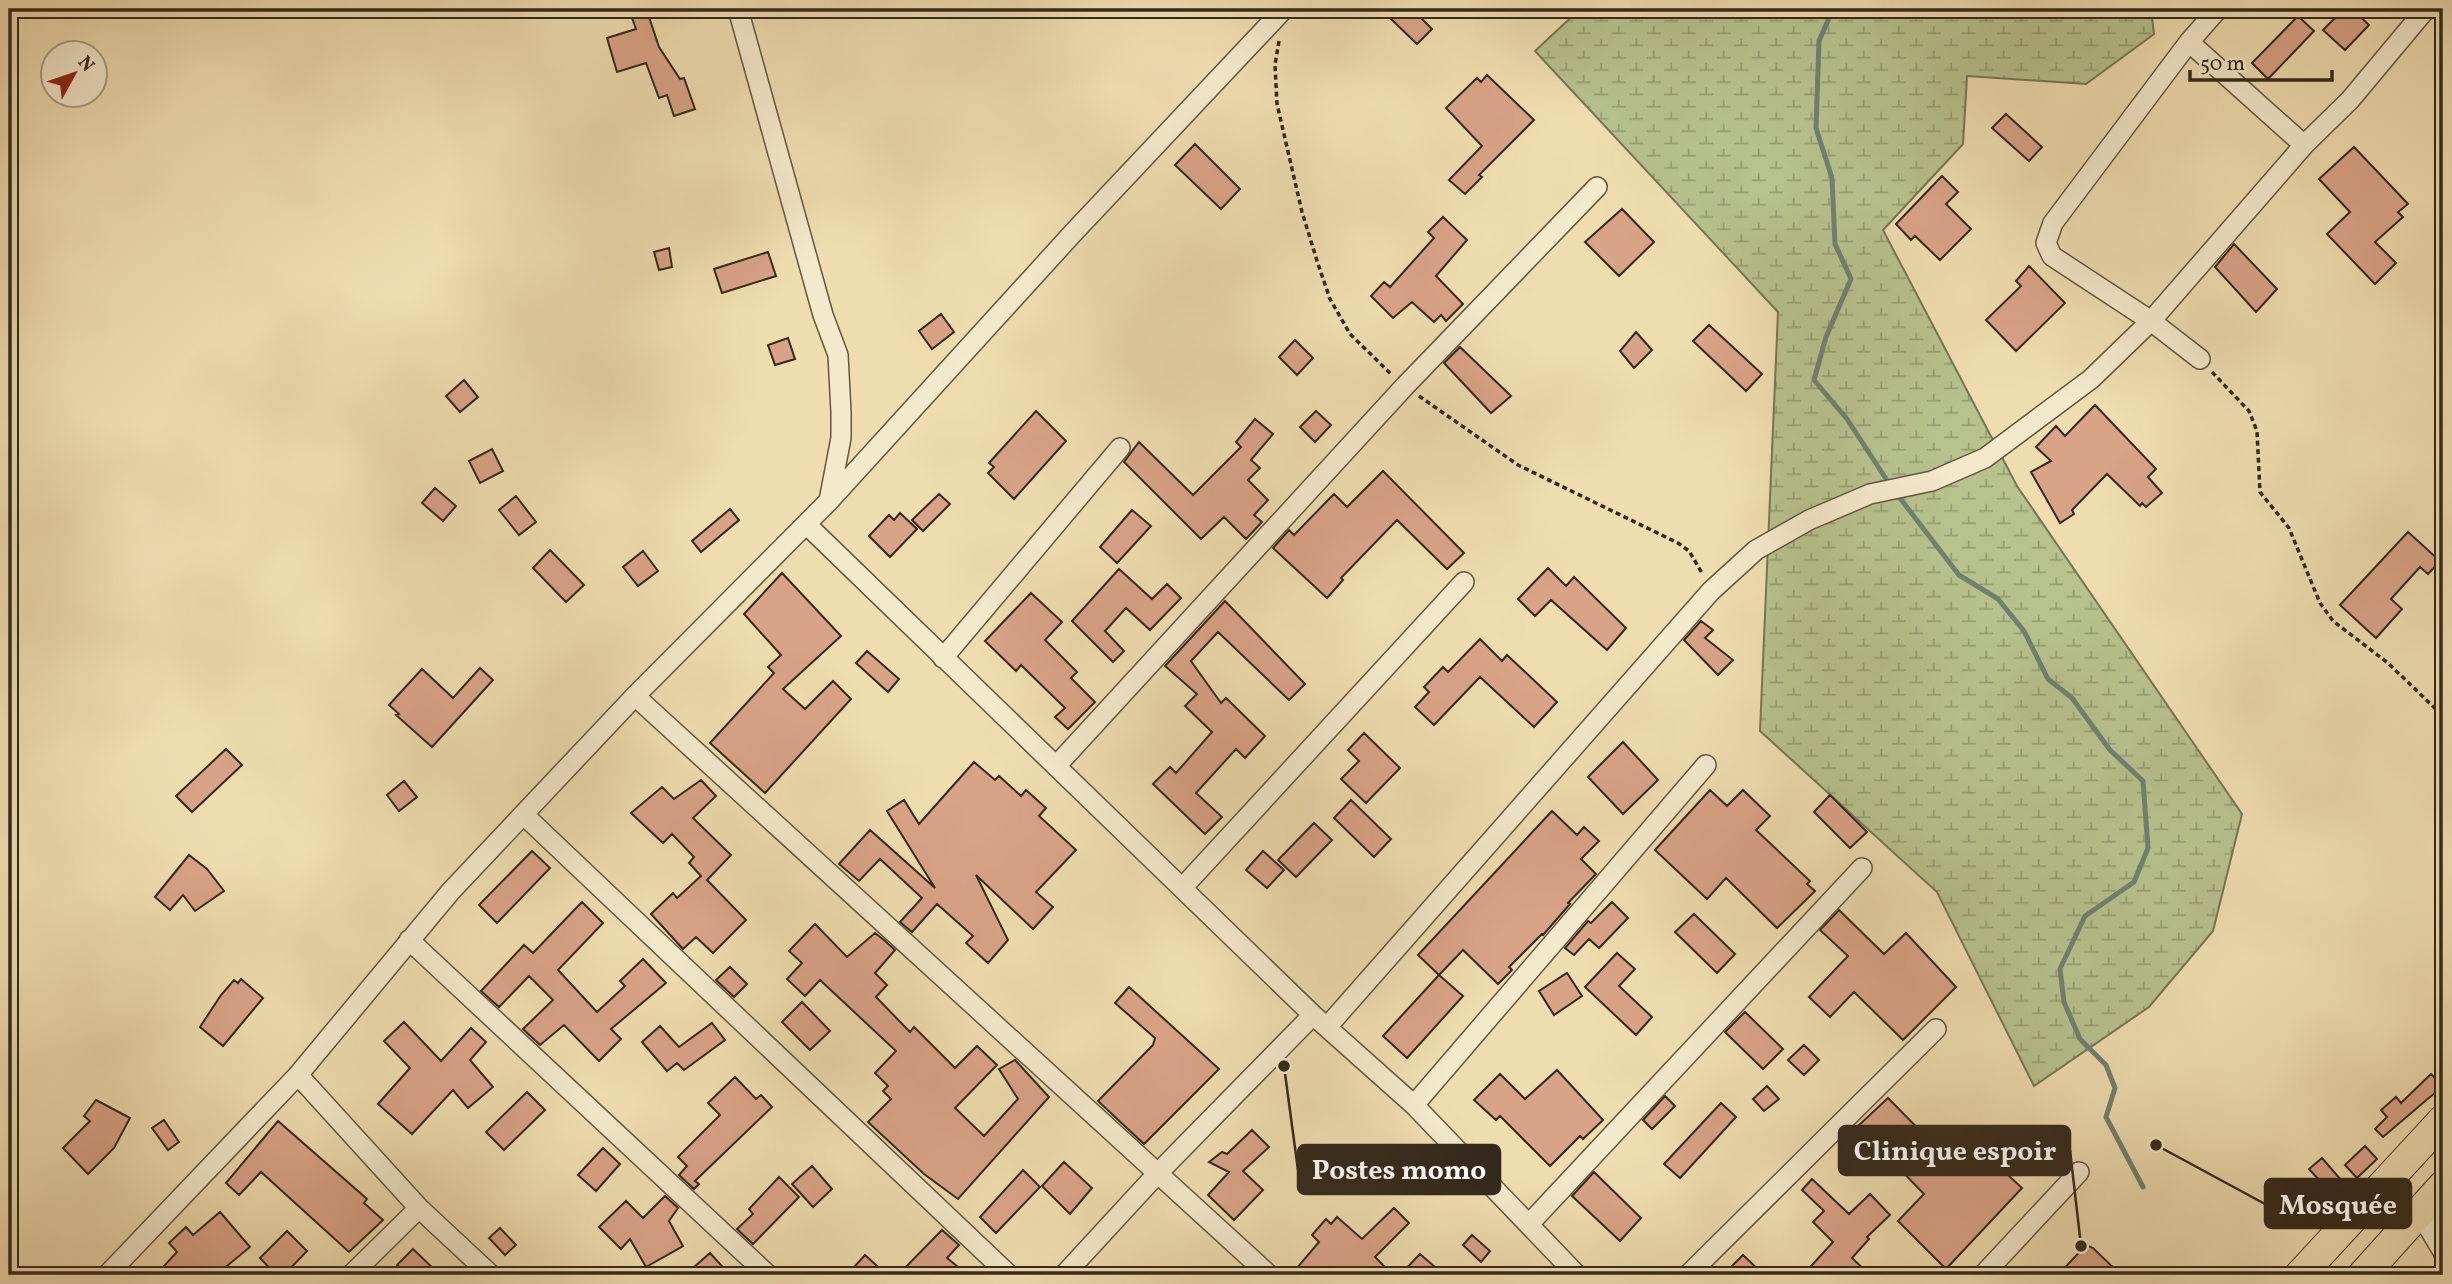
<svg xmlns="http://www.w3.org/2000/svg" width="2452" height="1284" font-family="Vollkorn,serif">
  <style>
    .wetland { fill: url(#wetland-marsh); stroke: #767654; stroke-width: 2 }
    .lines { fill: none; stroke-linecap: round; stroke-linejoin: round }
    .stream { stroke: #718171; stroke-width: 5 }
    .building { fill: #d9a387; stroke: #34291c; stroke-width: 2 }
    .minor-casing { stroke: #635641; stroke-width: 22 }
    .primary-casing { stroke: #34291c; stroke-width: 32 }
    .path { stroke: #34291c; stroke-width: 3.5; stroke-dasharray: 5 3.5; stroke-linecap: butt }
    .minor { stroke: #f5e9cc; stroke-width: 19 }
    .primary { stroke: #efddb0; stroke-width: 30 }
    .leader { fill: none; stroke: #34291c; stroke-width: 2.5 }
    .callout-dot { fill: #34291c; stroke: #f5e9cc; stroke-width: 2.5 }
    .callout { fill: #34291c; stroke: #34291c; stroke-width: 2.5 }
    .callout-label { font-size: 28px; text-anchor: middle; font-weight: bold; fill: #fff }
  </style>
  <defs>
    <pattern id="wetland-marsh" width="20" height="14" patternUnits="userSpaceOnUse" patternTransform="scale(1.75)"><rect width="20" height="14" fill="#b7c28d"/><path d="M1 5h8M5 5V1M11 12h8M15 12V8" fill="none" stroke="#969e72"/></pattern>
  </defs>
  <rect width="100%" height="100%" fill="#efddb0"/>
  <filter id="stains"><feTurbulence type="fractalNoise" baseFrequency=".00286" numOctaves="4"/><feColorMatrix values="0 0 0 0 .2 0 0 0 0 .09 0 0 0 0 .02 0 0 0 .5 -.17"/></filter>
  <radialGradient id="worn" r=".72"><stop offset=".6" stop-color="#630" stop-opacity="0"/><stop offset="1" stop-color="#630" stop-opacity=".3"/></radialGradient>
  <path class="wetland" d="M1580,9H2151L2154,34L2086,84L1967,76L1963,144L1883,230L2017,486L2242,814L2213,931L2149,1007L2034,1086L1937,892L1760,731L1778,312L1535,51Z"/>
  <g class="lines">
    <path class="stream" d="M1833,9L1819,41L1816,128L1832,178L1835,244L1851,279L1826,337L1814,380L1847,419L1890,485
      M1896,493L1959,575L1998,599L2024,631L2048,679L2072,698L2110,750L2143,781L2148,848L2134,882L2085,916L2060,969L2064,1002L2080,1039L2106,1065L2115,1088L2106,1117L2143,1187"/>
  </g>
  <path class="building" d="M1401,9H1412L1432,29L1417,44L1391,19Z
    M2344,9H2352L2369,25L2345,50L2323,30Z
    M648,14L659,47L680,79L684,78L695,109L674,116L667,95L659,98L646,63L617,72L607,38L636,29L632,18Z
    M2298,16L2314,31L2268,79L2252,63Z
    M1487,75L1534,120L1479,175L1482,177L1465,194L1449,180L1482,146L1446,108L1477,78L1481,82Z
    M2006,114L2042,147L2029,161L1992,128Z
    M1195,144L1240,189L1221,209L1175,165Z
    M2354,147L2408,204L2398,212L2403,217L2375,242L2396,263L2375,284L2327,234L2350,212L2319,179Z
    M1942,176L1958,192L1946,204L1971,229L1940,260L1915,236L1911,240L1896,224Z
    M1622,209L1654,242L1619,276L1585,242Z
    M1443,217L1467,240L1436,276L1463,304L1446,321L1441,315L1434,322L1412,302L1393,318L1371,296L1384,282L1390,287L1434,238L1428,232Z
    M2234,244L2277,289L2256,312L2215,267Z
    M669,248L672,267L659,270L654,252Z
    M768,252L776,276L722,293L714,269Z
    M2029,266L2065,303L2016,351L1986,320L2021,286L2016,281Z
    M941,314L954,332L932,349L919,331Z
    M1709,325L1762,374L1746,391L1693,341Z
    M1636,332L1652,350L1634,368L1620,351Z
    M788,338L795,359L775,365L768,345Z
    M1295,340L1313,358L1297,375L1279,357Z
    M1460,347L1511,396L1491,413L1444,363Z
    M464,380L478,397L460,412L446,396Z
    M2095,405L2156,469L2148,477L2162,493L2146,507L2142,503L2140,506L2107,474L2072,510L2074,514L2060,523L2031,472L2051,461L2036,447L2056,426L2065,436Z
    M1036,411L1066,441L1014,499L988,473L994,467L989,463Z
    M1316,411L1331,425L1315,442L1300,427Z
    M1255,419L1273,434L1251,460L1260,468L1248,480L1268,500L1254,515L1262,522L1246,539L1224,517L1201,539L1124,462L1139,442L1193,495L1241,447L1236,442Z
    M492,449L503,471L480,483L469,461Z
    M1383,471L1464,553L1447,569L1397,520L1341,578L1343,580L1327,598L1273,548L1289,530L1294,535L1334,494L1347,507Z
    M435,488L456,506L443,521L422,503Z
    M939,494L950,504L923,531L912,520Z
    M516,496L536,522L519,535L499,510Z
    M730,509L739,520L701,552L692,541Z
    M1132,510L1151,526L1117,563L1100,547Z
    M900,513L917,529L890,557L869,536L889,515L894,520Z
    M2408,532L2440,561L2428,574L2420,567L2391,599L2402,609L2376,638L2340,605Z
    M550,550L584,585L566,602L533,568Z
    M643,551L658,571L638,586L623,567Z
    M1548,568L1566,586L1574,577L1626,628L1607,650L1551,600L1535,616L1518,599Z
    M1119,569L1152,599L1167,584L1181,598L1150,630L1126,608L1105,631L1124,651L1113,662L1072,621Z
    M782,573L841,636L783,689L805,709L833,681L851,699L765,793L710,743L774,673L768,667L781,655L744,614Z
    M1031,593L1062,622L1045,640L1077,672L1071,678L1095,702L1068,729L1055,717L1065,708L1021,665L1016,671L985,641Z
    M1225,601L1305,684L1289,700L1218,632L1191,661L1221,703L1226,698L1265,736L1245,758L1236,749L1196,793L1222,817L1205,834L1153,784L1170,767L1176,773L1212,732L1185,706L1197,694L1165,666Z
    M1701,621L1713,630L1705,638L1733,660L1718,675L1684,640Z
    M1480,639L1502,661L1507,655L1557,702L1534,727L1480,677L1434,725L1415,707L1429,692L1424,687L1443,667L1448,672Z
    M867,651L899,679L888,692L856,663Z
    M480,668L493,680L432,747L396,715L399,714L389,705L422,669L453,698Z
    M1364,733L1400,768L1366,803L1341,779L1359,761L1348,750Z
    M1623,742L1658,780L1623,814L1588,777Z
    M226,749L242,765L192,812L176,796Z
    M974,762L995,780L999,776L1021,796L1026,790L1046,808L1039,816L1076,850L1036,892L1053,907L1033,929L976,875L1008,940L988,963L966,943L973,936L937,904L912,932L900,922L922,898L880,859L859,881L839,864L870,830L935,888L887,811L904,800L919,824Z
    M701,780L716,796L693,818L731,855L707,880L746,920L713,953L696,937L683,949L651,914L673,893L677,898L701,876L689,863L694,857L672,834L663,843L631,813L662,787L674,799Z
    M404,781L417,797L399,811L387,795Z
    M1710,790L1727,806L1743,790L1770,816L1756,830L1810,881L1807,884L1815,891L1777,928L1726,878L1707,899L1655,850Z
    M1830,795L1867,832L1850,848L1814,812Z
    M1351,800L1391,839L1374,857L1334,818Z
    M1552,811L1577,835L1584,827L1599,841L1581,859L1596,874L1568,903L1570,904L1543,935L1542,934L1509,967L1512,970L1498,984L1463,950L1439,975L1418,955Z
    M1314,823L1332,840L1296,877L1278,860Z
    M532,851L550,868L497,923L479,905Z
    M1263,851L1284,870L1267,888L1246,870Z
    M189,855L207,869L224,891L195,911L183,895L170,910L155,897Z
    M582,902L603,923L558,970L597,1012L625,986L620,981L643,959L666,983L611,1029L621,1039L599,1061L564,1025L540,1045L523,1029L553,1000L529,976L499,1007L481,991L524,945L533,953Z
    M1612,902L1628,918L1599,948L1589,939L1574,955L1565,948L1588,921L1591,923Z
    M1839,910L1884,954L1906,933L1956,987L1903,1040L1854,992L1830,1017L1809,997L1848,956L1820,930Z
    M1694,914L1735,954L1717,973L1675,932Z
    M815,924L847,957L875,933L884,940L895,950L875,973L887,985L876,997L910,1032L914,1027L955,1068L977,1046L997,1065L955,1108L984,1136L1018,1099L999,1069L1015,1060L1049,1097L958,1199L924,1174L868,1122L891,1099L883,1091L888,1086L875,1073L896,1051L820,980L805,996L787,979L802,963L789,951Z
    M1617,953L1635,969L1619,986L1652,1017L1636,1035L1585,987Z
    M730,967L747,984L734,997L716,980Z
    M1567,973L1582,996L1554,1015L1539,991Z
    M1439,975L1463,996L1407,1058L1383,1036Z
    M241,979L263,998L223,1046L200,1027L221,995L234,980L238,983Z
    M1129,987L1219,1069L1144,1144L1098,1101L1153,1045L1155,1038L1115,1003Z
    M802,1002L830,1031L810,1050L782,1022Z
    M1745,1012L1783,1049L1763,1069L1725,1032Z
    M404,1022L441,1061L471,1028L486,1042L470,1060L493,1087L468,1108L453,1090L412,1134L378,1104L410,1068L384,1041Z
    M712,1023L725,1040L684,1070L677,1063L667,1071L642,1042L660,1026L679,1047Z
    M1804,1045L1819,1060L1804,1075L1788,1060Z
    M1557,1070L1603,1120L1583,1139L1580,1136L1550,1166L1500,1116L1496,1120L1474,1100L1500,1074L1525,1099Z
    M2431,1074L2443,1086L2383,1137L2375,1129L2387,1117L2381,1110L2396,1097L2401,1103Z
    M735,1077L756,1099L761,1095L772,1107L695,1181L699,1184L694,1189L679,1175L687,1166L678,1157L720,1115L708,1103Z
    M1767,1086L1779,1099L1764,1111L1753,1099Z
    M527,1092L545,1110L504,1150L486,1132Z
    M1665,1096L1675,1106L1652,1129L1643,1120Z
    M1888,1098L1946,1157L1966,1136L2022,1188L1946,1269L1898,1221L1924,1194L1858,1126Z
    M96,1100L130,1118L114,1148L88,1174L63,1148L90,1121L84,1116Z
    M1721,1103L1736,1117L1680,1178L1664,1164Z
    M164,1120L179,1142L168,1150L152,1128Z
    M278,1121L367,1199L364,1203L383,1220L349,1252L261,1172L239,1195L226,1183Z
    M1252,1130L1269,1147L1243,1171L1263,1190L1234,1220L1208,1195L1229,1172L1209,1162L1222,1152L1227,1154Z
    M2365,1146L2377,1159L2357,1178L2345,1165Z
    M603,1148L620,1164L596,1191L578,1175Z
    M2322,1158L2341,1180L2329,1191L2309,1169Z
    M1064,1162L1092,1188L1070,1214L1042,1186Z
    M812,1166L832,1189L813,1207L792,1184Z
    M1023,1170L1040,1187L996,1233L980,1217Z
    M1594,1172L1641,1218L1620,1241L1572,1196Z
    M779,1177L799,1197L753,1244L737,1229L753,1214L749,1209Z
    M1812,1179L1849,1214L1870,1194L1890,1215L1867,1237L1869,1239L1852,1258L1870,1275H1803L1833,1242L1813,1222L1824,1211L1802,1190Z
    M665,1196L678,1208L669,1221L683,1246L646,1267L630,1239L621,1249L599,1227L626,1201L643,1218Z
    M1394,1208L1409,1223L1375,1257L1393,1275H1304L1296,1269L1319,1242L1312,1235L1326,1219L1331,1224L1337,1217L1362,1239Z
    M220,1212L250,1247L216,1275H172L164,1266L177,1252L169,1243L186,1227L193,1235Z
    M500,1228L516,1245L505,1255L489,1238Z
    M942,1230L959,1245L947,1258L968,1275H898Z
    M287,1231L307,1251L284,1275H276L260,1258Z
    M1472,1235L1490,1251L1481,1262L1463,1245Z
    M2086,1245L2093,1248L2121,1275H2058Z
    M413,1249L440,1275H407L397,1265Z
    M710,1253L730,1275H685Z
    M1420,1254L1444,1275H1400Z
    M865,1255L887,1275H847Z
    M1743,1255L1764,1275H1723Z"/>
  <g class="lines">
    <defs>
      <path id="minor" d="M738,9L823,315L838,355L841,412V438L829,501
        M2189,42L2304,145
        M2200,359L2151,321L2304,145L2350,100L2426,9
        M806,524L1313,1015L1414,1105L1577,1275
        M943,658L1120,448
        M635,696L1269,1275
        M1058,764L1405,386L1597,187
        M525,816L1009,1275
        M1183,887L1464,582
        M409,940L768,1275
        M1327,1027L1711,591L1756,550L1809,520L1870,494L1932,481L1985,458L2091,379L2151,321L2052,256L2046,243L2053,223L2189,42L2218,9
        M298,1075L419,1208L491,1275
        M1414,1105L1706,765
        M2420,1213L2443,1252
        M1530,1223L1862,868
        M107,1275L298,1075L451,891L635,696L828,502L1073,233L1284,9
        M351,1275L419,1208
        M1064,1275L1157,1174L1313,1015
        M1688,1275L1936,1029
        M1983,1275L2079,1172"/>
      <path id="primary" d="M2300,1275L2443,1120
        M2363,1275L2443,1186"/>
    </defs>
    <use href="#minor" class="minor-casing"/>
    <use href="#primary" class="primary-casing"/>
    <path class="path" d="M1279,41L1275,65L1277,104L1302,212L1318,264L1330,299L1350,334L1391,374
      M2212,372L2249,411L2257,431L2260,492L2289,528L2320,603L2333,621L2388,663L2443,716
      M1419,396L1518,465L1678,543L1689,551L1702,573"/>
    <use href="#minor" class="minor"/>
    <use href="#primary" class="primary"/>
  </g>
  <path class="leader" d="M2081 1246L2070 1150M1284 1066L1298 1170M2156 1145L2265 1204"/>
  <g class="callout-dot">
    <circle cx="2081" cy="1246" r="7"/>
    <circle cx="1284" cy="1066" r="7"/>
    <circle cx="2156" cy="1145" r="7"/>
  </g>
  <g class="callout">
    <rect x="1839" y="1126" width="231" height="49" rx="7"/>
    <rect x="1298" y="1145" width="202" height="49" rx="7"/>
    <rect x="2265" y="1179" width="146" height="49" rx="7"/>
  </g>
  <g class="callout-label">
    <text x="1955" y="1160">Clinique espoir</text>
    <text x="1399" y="1179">Postes momo</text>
    <text x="2338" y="1214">Mosquée</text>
  </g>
  <rect width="2452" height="1284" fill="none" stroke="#efddb0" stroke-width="35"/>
  <rect x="10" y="10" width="2431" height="1263" fill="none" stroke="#34291c" stroke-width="3.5"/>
  <rect x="18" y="18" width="2417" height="1249" fill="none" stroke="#34291c" stroke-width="2"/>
  <g transform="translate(74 74) rotate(50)"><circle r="33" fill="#f5e9cc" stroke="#a89c86" stroke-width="2"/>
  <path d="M0-5L12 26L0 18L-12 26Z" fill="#8f2418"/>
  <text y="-10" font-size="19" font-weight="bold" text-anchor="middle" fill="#34291c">N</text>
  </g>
  <path d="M2190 70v10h142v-10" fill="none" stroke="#34291c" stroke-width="3.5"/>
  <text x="2200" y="70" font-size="21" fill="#34291c" stroke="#f5e9cc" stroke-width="5" paint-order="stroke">50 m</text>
  <rect width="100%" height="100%" filter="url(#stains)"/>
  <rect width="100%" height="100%" fill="url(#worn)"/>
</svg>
